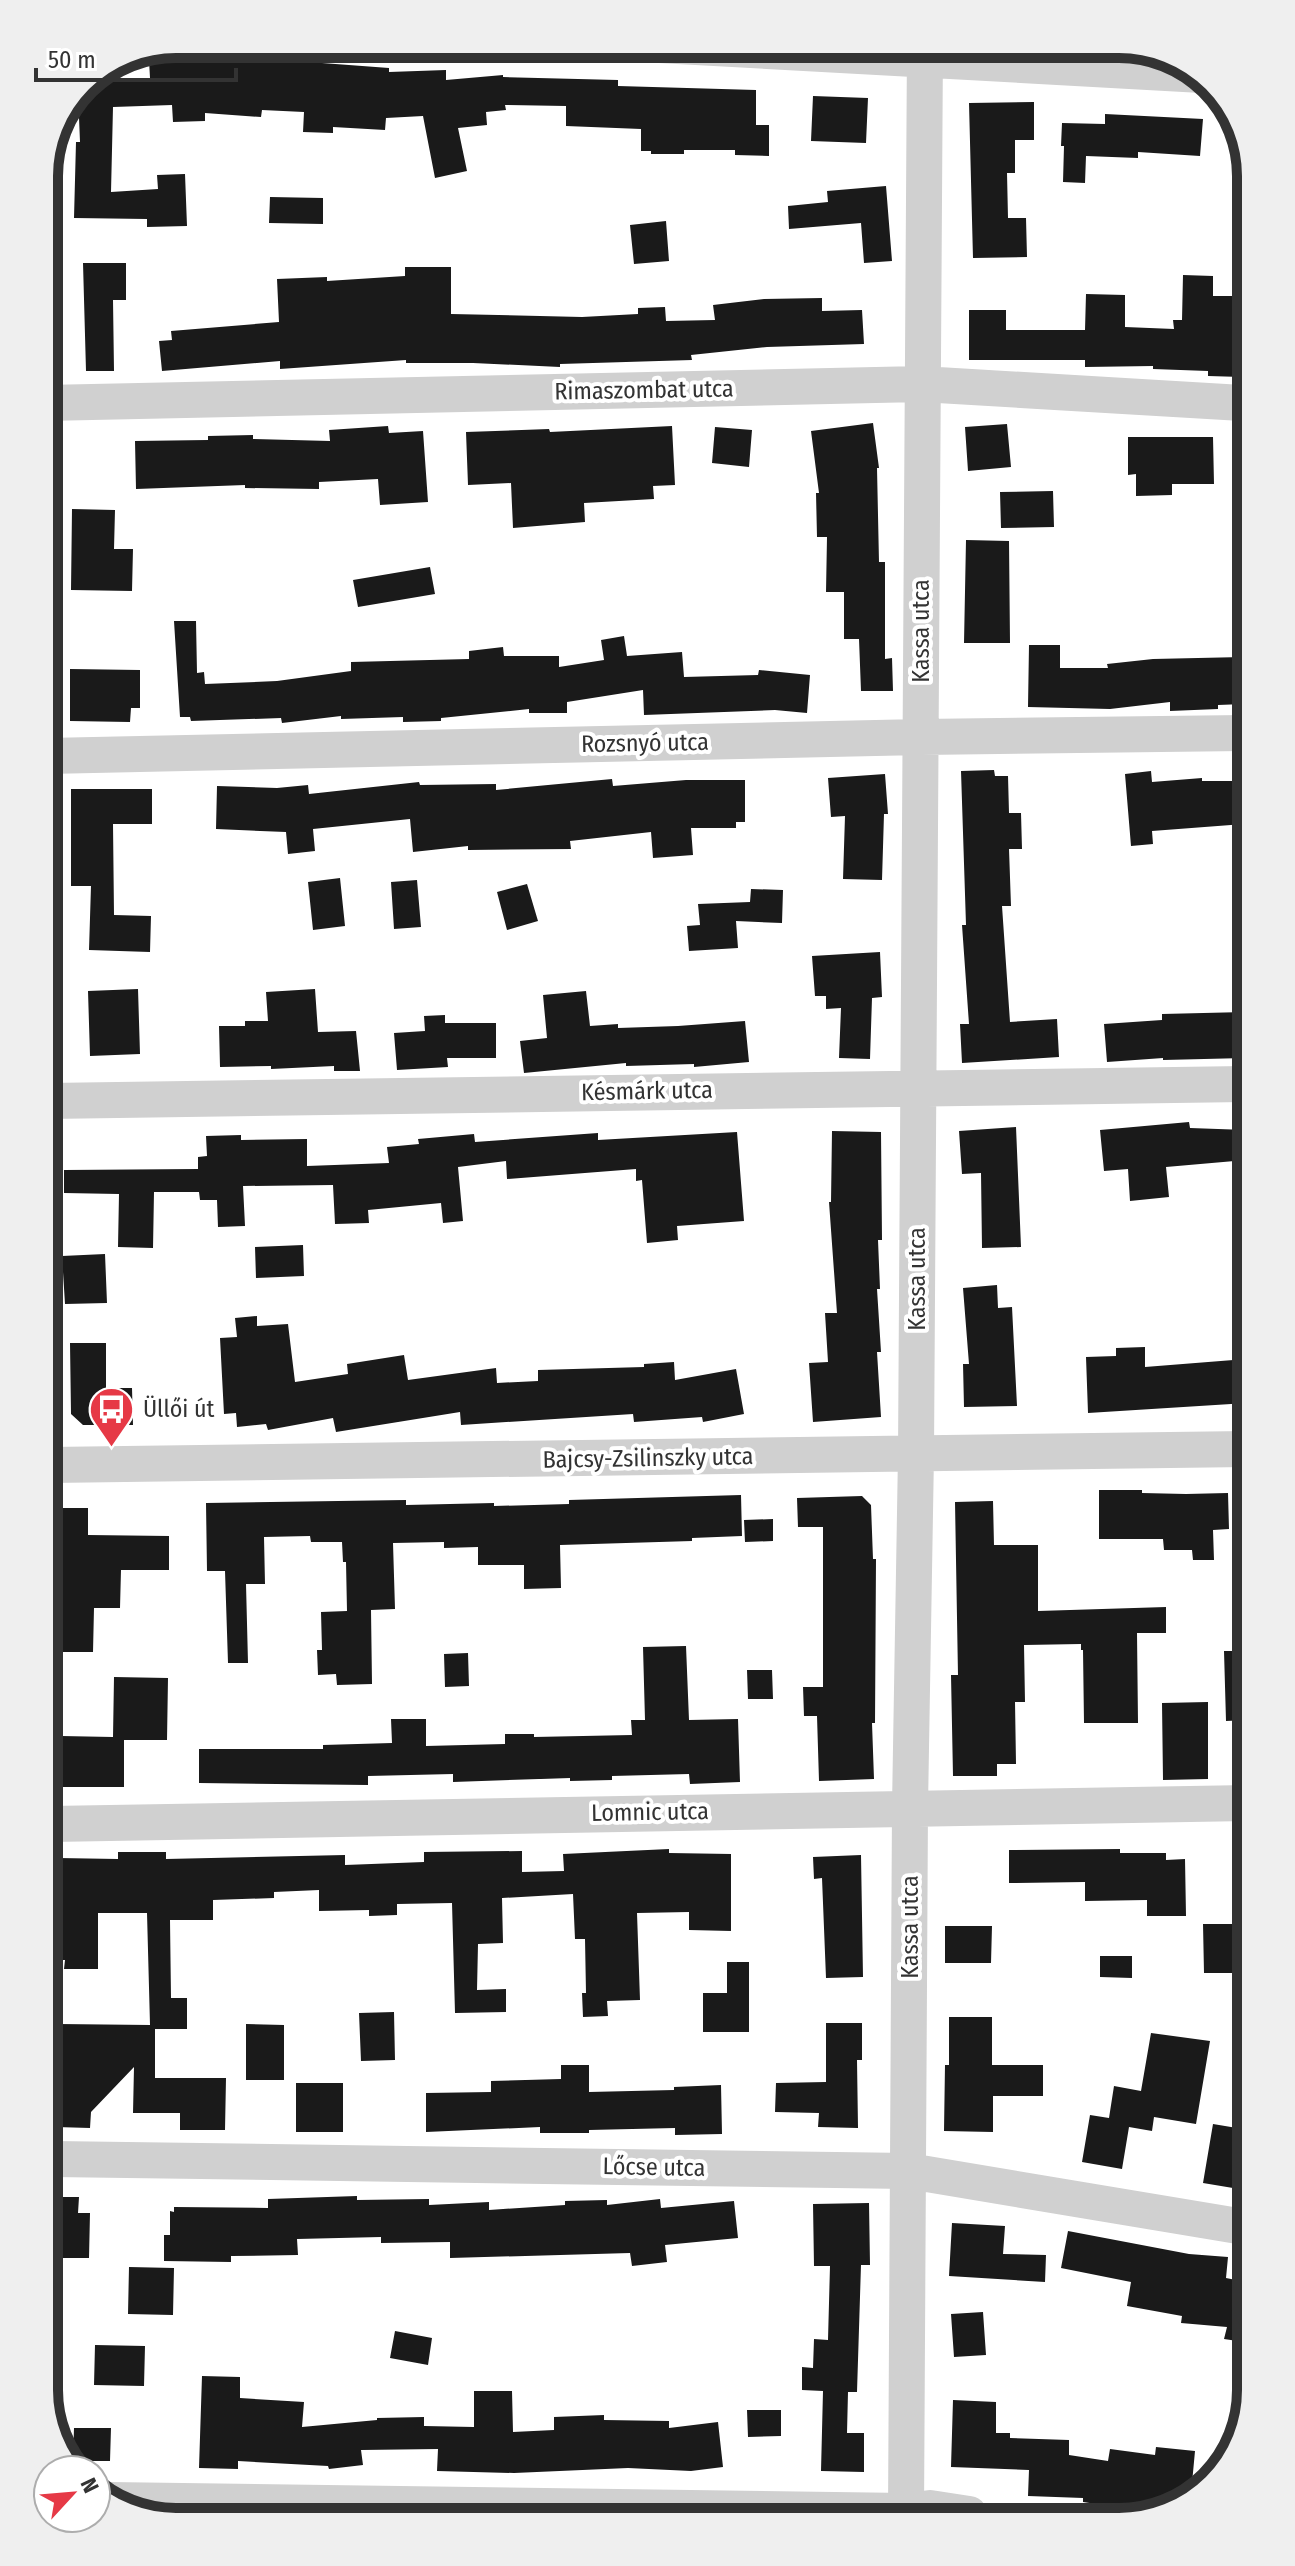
<svg xmlns="http://www.w3.org/2000/svg" width="1295" height="2566" font-family="'Fira Sans Condensed',sans-serif">
  <style>
    .building { fill: #1a1a1a }
    .lines { fill: none; stroke-linecap: round; stroke-linejoin: round }
    .minor { stroke: #d0d0d0; stroke-width: 36 }
    .tram { stroke: #888; stroke-width: 2 }
    .labels { text-anchor: middle; stroke-width: 8; stroke-linejoin: round; paint-order: stroke }
    .street-label { font-size: 24px; fill: #333; stroke: #fff }
    .poi-label { font-size: 24px; fill: #333; stroke: #fff; text-anchor: start }
    .rim { fill: none; stroke: #333; stroke-width: 10 }
  </style>
  <rect width="100%" height="100%" fill="#fff"/>
  <path class="building" d="M201,53L282,60H322V63L389,68V72L446,70V80L503,75V77L618,80V86L756,90V125H769V156L735,155V150H684V154H651V151H641V129L566,126V106L505,105L506,110L486,112L487,125L458,128L467,171L435,178L423,116L386,118L385,130L333,127V133L303,132L304,112L262,110L261,117L205,113V121L173,122L172,105L113,107L111,192L158,189L157,175L185,174L187,226L147,227V219L74,218L76,142H80L78,93L83,82L89,80L150,78L149,60L160,59V55Z
    M813,96L868,98L866,143L811,141Z
    M1034,102V140H1015V173H1007L1008,218H1026L1027,257L973,258L969,103Z
    M1105,114L1203,119L1200,156L1138,152V158L1086,156L1085,183L1063,182L1064,146H1061L1062,123L1105,124Z
    M886,186L892,261L864,263L861,223L789,229L788,206L828,202L827,191Z
    M270,197L323,198V224L269,223Z
    M666,221L669,261L634,264L630,225Z
    M83,263H126V300H113L114,371H86Z
    M405,267H451V314L582,317L638,314V308L665,307L666,321L715,320L713,305L764,299L822,298V311L862,310L864,344L767,347L691,355L692,360L560,364V367L473,363H406V360L280,369V361L162,371L159,341L172,340L171,331L279,322L277,279L327,277V281L405,276Z
    M1183,275L1213,276V296H1242V377L1208,376V371L1153,369V366L1085,367V360H969V310H1006V330H1085L1086,294L1125,295V327L1174,329L1173,320H1182Z
    M873,423L879,468H877L879,562H885V659L892,658L893,691H861L859,639H844V592H826L827,537H817L816,493H819L811,431Z
    M1007,424L1011,467L968,471L965,427Z
    M388,426L389,433L423,431L428,502L380,505L378,479L319,482V489L245,488V485L136,489L135,441L208,440V436L253,435V439L330,441L329,430Z
    M672,426L675,485L653,486L654,499L584,503L585,522L513,528L511,483L468,485L466,432L549,429L550,432Z
    M715,427L752,430L749,467L712,463Z
    M1128,437H1213L1214,484H1172V495L1136,496V474L1128,475Z
    M1053,491L1054,527L1001,528L1000,492Z
    M72,509L115,510L114,549H133L132,591L71,590Z
    M966,540L1009,541L1010,643H964Z
    M430,567L435,594L358,607L353,580Z
    M174,621H196L197,673L204,672L205,684L277,681L351,671V662L469,659V651L503,647L504,656H559V667L604,660L601,640L624,636L627,656L682,652L684,677L758,675L759,670L810,675L807,713L775,710L644,715L643,690L567,702V713H529V709L441,718V721L403,722V717L341,719V716L282,723L281,718L191,721L190,717H180Z
    M1029,645H1060V668H1108L1107,664L1153,659L1243,657L1244,704L1218,705V709L1170,711V702L1110,709L1028,707Z
    M70,669L140,670V708H131L130,722L70,721Z
    M994,770L995,776H1008L1009,813H1021L1022,849H1009L1011,906H1002L1010,1022L1057,1019L1059,1057L962,1063L960,1024H969L962,925H966L961,771Z
    M1151,771L1152,782L1202,778V781H1244V824L1152,831L1153,844L1131,846L1125,774Z
    M885,774L888,814H884L882,880L843,879L845,816L831,817L828,778Z
    M612,779L613,786L686,780H745V822H736V828H691L693,855L653,858L651,832L570,841L571,849L468,850V846L413,852L410,819L313,829L315,851L288,854L286,832L216,829L217,786L277,788L308,785L309,794L419,782L420,785L496,784V790Z
    M71,789H152V824H113L114,915L151,916L150,952L89,950L91,886H71Z
    M340,878L345,926L313,930L308,882Z
    M417,880L421,927L394,929L391,882Z
    M527,884L538,921L507,930L497,892Z
    M751,889L783,890L782,923L736,921L738,948L689,951L687,926L700,925L698,904L750,902Z
    M880,952L882,997L872,998L870,1059L839,1058L841,1008L826,1009V996H815L812,956Z
    M138,989L140,1054L90,1056L88,991Z
    M315,989L318,1032L356,1031L360,1071H334V1066L271,1069V1066L220,1067L219,1026H245V1021H268L266,992Z
    M586,991L590,1026L618,1024V1028L678,1026L745,1021L749,1062L694,1067V1064L626,1066V1063L524,1073L520,1041L547,1038L543,995Z
    M1245,1012V1058L1163,1060V1058L1107,1062L1104,1024L1162,1020V1014Z
    M445,1015V1023H496V1058H447L448,1067L397,1070L394,1033L425,1031L424,1016Z
    M1189,1122L1190,1128L1246,1130V1160L1166,1167L1169,1197L1130,1201L1128,1169L1104,1171L1100,1130Z
    M1016,1127L1021,1247L982,1248L981,1173L962,1174L959,1131Z
    M832,1131L881,1132L882,1240H878L880,1289H877L881,1352H877L881,1417L813,1422L809,1363L828,1362L825,1313H837L829,1202H831Z
    M737,1132L744,1221L677,1226L678,1240L647,1243L642,1180L636,1181V1169L507,1179L506,1161L458,1167L463,1221L443,1223L441,1203L368,1210L369,1223L335,1224L333,1185L243,1186L245,1226L218,1227L217,1200H200L199,1192H154L153,1248L118,1247L119,1194L64,1193V1170L198,1169V1157L207,1156L206,1136L241,1135V1140L307,1139V1166L389,1163L387,1147L419,1144L418,1139L474,1134L475,1142L598,1133V1140Z
    M303,1245L304,1276L256,1278L255,1247Z
    M105,1254L107,1303L65,1304L62,1256Z
    M997,1285L998,1308L1012,1307L1017,1406L964,1407L963,1364H969L963,1288Z
    M257,1316V1326L288,1324L295,1382L348,1374L347,1364L404,1355L408,1380L496,1368L497,1383L538,1381V1370L644,1367V1364L674,1362L675,1380L736,1369L744,1414L703,1422L702,1417L634,1422L633,1414L461,1425L460,1412L336,1432L333,1418L268,1430L266,1424L237,1427L236,1413L224,1414L220,1338L237,1337L235,1318Z
    M70,1343H106V1388H132L133,1425H83L71,1414Z
    M1145,1347V1367L1246,1359L1247,1403L1088,1413L1086,1357L1116,1356V1348Z
    M1099,1490H1142V1493L1186,1494L1228,1493L1229,1529L1213,1530L1214,1560H1193L1192,1550H1164L1163,1539H1099Z
    M741,1495L742,1536L692,1538V1541L560,1545L561,1588L524,1589V1565H478V1547L444,1548V1542L393,1543L395,1609L371,1610L372,1684L337,1685L336,1674L318,1675L317,1650H322L321,1612L347,1611L346,1562H343L342,1542H311L310,1536L264,1537L265,1584H246L248,1663H228L225,1571H207L206,1503L406,1500V1505L494,1503V1506L569,1504V1500Z
    M862,1496L871,1505L873,1559H876L875,1723H872L874,1779L819,1781L817,1716H804L803,1687H823V1527H798L797,1498Z
    M993,1501L994,1545H1038V1611L1166,1607V1633H1137L1138,1723H1084L1083,1650H1081V1644L1024,1645L1025,1702H1015L1016,1764H997V1776H953L951,1675H958L955,1502Z
    M63,1508H88V1535L169,1536V1570H121L120,1608H94L93,1652H61Z
    M773,1519V1541L745,1542L744,1520Z
    M686,1646L689,1720L738,1719L740,1782L690,1784L689,1774L612,1776V1780L570,1781V1778L453,1782V1774L368,1776V1785L199,1783V1749H323V1745L392,1743L391,1719H426V1746L505,1744V1734H534V1737L632,1735L631,1720H645L643,1647Z
    M1224,1651H1248V1720L1226,1721Z
    M468,1653L469,1686L445,1687L444,1654Z
    M747,1670H772L773,1699H748Z
    M114,1677L168,1678L167,1740H124V1787H61V1736L113,1737Z
    M1208,1702V1779L1163,1780L1162,1703Z
    M669,1849V1853L731,1854V1931L689,1930V1912L637,1913L640,2000L607,2001L608,2016L583,2017L582,1993H586L585,1939H575L573,1894L502,1898L503,1943L478,1944L477,1990L506,1989V2012L455,2013L452,1903L397,1904V1915L369,1916V1910L319,1911V1890L274,1892V1898L213,1900V1920H170L171,1998H187V2029H155V2078H226L225,2130H180V2113H133L134,2067L91,2112L90,2128L56,2127L58,2024L150,2025L147,1913H98V1969H64L65,1960H58V1858L118,1859V1852H166V1859L345,1855V1865L424,1862V1852L522,1851V1872L564,1871L563,1854Z
    M1120,1849V1853H1166V1860L1185,1859L1186,1916H1147V1900L1085,1901V1882L1009,1883V1850Z
    M861,1855L863,1977L826,1978L822,1878L814,1879L813,1857Z
    M1203,1924H1247V1973H1204Z
    M945,1926H992L991,1963H945Z
    M1100,1956H1132V1978L1100,1977Z
    M727,1962H749V2032H703V1993H727Z
    M394,2012L395,2060L361,2061L359,2013Z
    M949,2017H992V2065H1043V2096H993V2132L944,2131L945,2065H949Z
    M826,2023H862V2060H857L858,2128L818,2127L819,2113L775,2112L776,2083L826,2082Z
    M246,2024L284,2025V2080H246Z
    M1151,2033L1210,2041L1196,2124L1154,2117L1152,2131L1129,2127L1122,2169L1082,2162L1090,2115L1109,2118L1114,2086L1141,2091Z
    M561,2065H589V2092L674,2090V2087L721,2085L722,2134L675,2135V2128L589,2130V2133H540V2127L426,2132V2093L491,2092V2081L561,2079Z
    M296,2083H343V2132H296Z
    M1213,2124L1249,2130L1239,2189L1203,2183Z
    M357,2196V2200L429,2199V2205L489,2202V2210L565,2205V2201L607,2200V2205L660,2199L661,2208L734,2201L738,2238L665,2245L667,2262L632,2266L630,2253L450,2258V2242L381,2243V2237L297,2239L298,2255L231,2256V2262L164,2261V2235H170V2211L174,2212V2207L268,2208V2199Z
    M55,2197H79L78,2213H90L89,2258H55Z
    M869,2203L870,2265H861L857,2392H848L847,2433H864V2472L821,2471L823,2391L802,2390V2367L813,2368L814,2339L828,2340L830,2266H814L813,2204Z
    M952,2223L1005,2226L1003,2254L1046,2255L1045,2282L949,2276Z
    M1068,2231L1189,2254L1228,2257L1226,2278L1251,2283V2343L1224,2339L1227,2327L1181,2323L1182,2316L1127,2306L1131,2282L1061,2268Z
    M129,2267L174,2268L173,2315L128,2314Z
    M983,2312L986,2355L954,2357L951,2314Z
    M395,2331L432,2338L428,2365L390,2358Z
    M95,2345L145,2346L144,2386L94,2385Z
    M202,2376L240,2377V2398L304,2402L302,2427L377,2420V2418L424,2417V2426L474,2427V2391H512L513,2432L554,2430V2417L604,2415V2420L669,2421V2428L718,2422L723,2467L691,2471L628,2468L514,2473L437,2471L438,2449L361,2450L363,2465L329,2469L328,2466L238,2461V2469L199,2468Z
    M953,2400L996,2402V2433H1010V2438L1069,2440V2455L1108,2461L1110,2449L1155,2455L1156,2447L1195,2451L1191,2494L1169,2512H1149L1083,2502V2498L1028,2496L1029,2470L951,2467Z
    M747,2410H781V2436L748,2437Z
    M74,2428H111L110,2461H73Z"/>
  <g class="lines">
    <path class="minor" d="M641,44L1202,75
      M45,403L921,384L1242,403
      M47,756L921,737L1244,733
      M48,1101L1245,1084
      M50,1465L1247,1449
      M51,1824L1248,1803
      M53,2159L909,2171L1250,2228
      M109,2500L906,2511L930,2508L969,2514
      M906,2515L910,1807L916,1454L925,44"/>
    <path class="tram" d="M44,183V167"/>
  </g>
  <defs>
    <symbol id="bus-pin" viewBox="-11 -11 22 30"><path d="M0 17L-7.5 6A9.5 9.5 0 1 1 7.5 6Z" fill="#e63946" stroke="#fff"/><path d="M-5-6H5V4H4V6H2V4H-2V6H-4V4H-5ZM-3.5-4V0h7V-4ZM-3.5 1.2v1.5H-2V1.2ZM2 1.2v1.5H3.5V1.2Z" fill="#fff"/></symbol>
  </defs>
  <g fill-rule="evenodd">
    <use href="#bus-pin" x="86" y="1384" width="51" height="69"/>
  </g>
  <g class="labels">
    <g class="street-label">
      <text transform="translate(644 390) rotate(-1)" y="8">Rimaszombat utca</text>
      <text transform="translate(921 631) rotate(-90)" y="8">Kassa utca</text>
      <text transform="translate(645 743) rotate(-1)" y="8">Rozsnyó utca</text>
      <text transform="translate(647 1091) rotate(-1)" y="8">Késmárk utca</text>
      <text transform="translate(917 1279) rotate(-90)" y="8">Kassa utca</text>
      <text transform="translate(648 1458) rotate(-1)" y="8">Bajcsy-Zsilinszky utca</text>
      <text transform="translate(650 1812) rotate(-1)" y="8">Lomnic utca</text>
      <text transform="translate(910 1927) rotate(-90)" y="8">Kassa utca</text>
      <text transform="translate(654 2167) rotate(1)" y="8">Lőcse utca</text>
    </g>
    <g class="poi-label">
      <text x="143" y="1417">Üllői út</text>
    </g>
  </g>
  <path d="M0 0H1295V2566H0ZM176 58H1119A118 118 0 0 1 1237 176V2390A118 118 0 0 1 1119 2508H176A118 118 0 0 1 58 2390V176A118 118 0 0 1 176 58Z" fill="#efefef" fill-rule="evenodd"/>
  <path class="rim" d="M176 58H1119A118 118 0 0 1 1237 176V2390A118 118 0 0 1 1119 2508H176A118 118 0 0 1 58 2390V176A118 118 0 0 1 176 58Z"/>
  <g transform="translate(72 2494) rotate(64)"><circle r="38" fill="#ffffff" stroke="#adadad" stroke-width="2"/>
  <path d="M0-6L14 30L0 20L-14 30Z" fill="#e63946"/>
  <text y="-12" font-size="22" font-weight="bold" text-anchor="middle" fill="#333333">N</text>
  </g>
  <path d="M36 68v12h200v-12" fill="none" stroke="#333333" stroke-width="4"/>
  <text x="48" y="68" font-size="24" fill="#333333" stroke="#ffffff" stroke-width="6" paint-order="stroke">50 m</text>
</svg>
